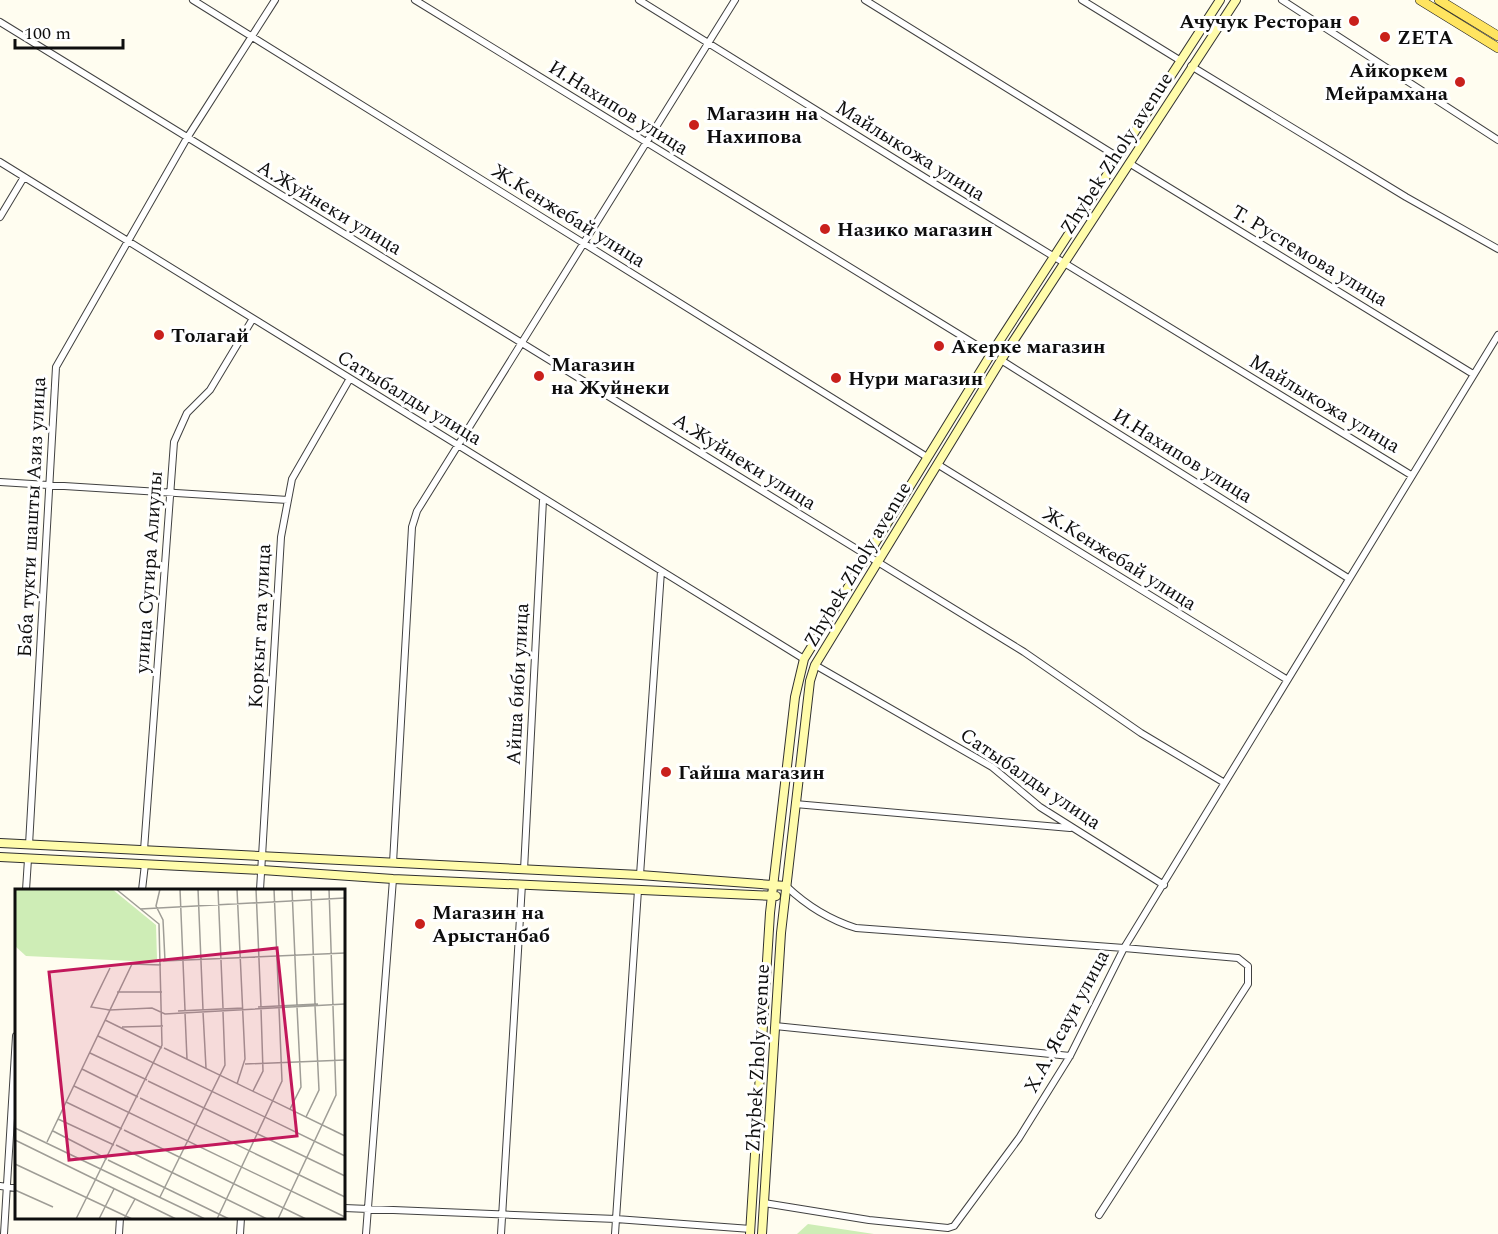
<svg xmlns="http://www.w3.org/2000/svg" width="1498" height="1234" font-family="Spectral,serif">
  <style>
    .green { fill: #ceedb6 }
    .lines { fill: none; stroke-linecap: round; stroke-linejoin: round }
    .street-casing { stroke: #414141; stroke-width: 8 }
    .secondary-casing { stroke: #303030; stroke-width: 10 }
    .primary-casing { stroke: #1f1f1f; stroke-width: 10 }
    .street { stroke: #fff; stroke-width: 6 }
    .secondary { stroke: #fffcab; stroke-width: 8 }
    .primary { stroke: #ffe460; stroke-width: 9 }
    .poi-dot { fill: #c9201c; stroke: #fff; stroke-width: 2 }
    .labels { text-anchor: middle; stroke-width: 6; stroke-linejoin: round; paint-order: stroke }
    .poi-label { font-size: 20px; font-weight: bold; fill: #0e0e0e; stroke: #fff; text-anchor: start }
    .street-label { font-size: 20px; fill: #0e0e0e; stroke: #fff }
    .inset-road { fill: none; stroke: #9f9d96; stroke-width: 1.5 }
    .view { fill: #c2185b; fill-opacity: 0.15; stroke: #c2185b; stroke-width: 3 }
    .inset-edge { fill: none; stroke: #0e0e0e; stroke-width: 3 }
  </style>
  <rect width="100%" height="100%" fill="#fffdf0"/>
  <path class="green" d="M808,1224L874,1234H797Z"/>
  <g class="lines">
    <defs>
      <path id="street" d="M193,0L927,457
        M415,0L991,354
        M639,0L940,187L1411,475
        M865,0L1118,157
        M1082,0L1181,61
        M1282,0L1498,140
        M0,22L1024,652L1141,733L1223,782
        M1191,66L1406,197L1498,249
        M0,162L804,659
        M1129,163L1473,374
        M0,217L24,177
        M1001,360L1348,578
        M937,464L1286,679
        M0,482L288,500
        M815,665L992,767L1040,807L1164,885
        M795,804L1070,828
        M29,845L56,367L187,138L275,0
        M144,850L174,442L187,413L210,390L252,320
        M393,863L412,527L417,511L735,0
        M524,870L543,500
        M640,875L661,571
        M26,890L28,859
        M142,890L145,864
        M260,890L281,537L292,479L349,380
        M775,1026L1070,1056
        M0,1186L16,1188
        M764,1203L869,1220L948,1228L954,1226L1019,1138L1070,1056L1124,948L856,928C830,920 805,904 786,886
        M344,1208L616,1219L751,1229
        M1099,1215L1248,984V966L1238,958L1124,948L1498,335
        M4,1234L16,1036
        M119,1234L120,1218
        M240,1234L241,1218
        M366,1234L393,879
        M501,1234L522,884
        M615,1234L638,890"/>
      <path id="secondary" d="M0,843L640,875L786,886
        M0,857L262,870L393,879L776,896
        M750,1234L770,913L795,697L804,659L991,354L1220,0
        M762,1234L781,933L810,681L815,665L1001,360L1236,0"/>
      <path id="primary" d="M1420,0L1498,48
        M1439,0L1498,36"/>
    </defs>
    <use href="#street" class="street-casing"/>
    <use href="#secondary" class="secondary-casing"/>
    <use href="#primary" class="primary-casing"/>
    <use href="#street" class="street"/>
    <use href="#secondary" class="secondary"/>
    <use href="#primary" class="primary"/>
  </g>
  <g class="poi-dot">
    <circle cx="1354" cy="21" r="6"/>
    <circle cx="1385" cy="37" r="6"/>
    <circle cx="1460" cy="82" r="6"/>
    <circle cx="694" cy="125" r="6"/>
    <circle cx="825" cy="229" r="6"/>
    <circle cx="159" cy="335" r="6"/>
    <circle cx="939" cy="346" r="6"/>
    <circle cx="539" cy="376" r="6"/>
    <circle cx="836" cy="378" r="6"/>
    <circle cx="666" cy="772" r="6"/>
    <circle cx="420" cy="924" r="6"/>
  </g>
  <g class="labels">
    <g class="poi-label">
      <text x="1342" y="28" text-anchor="end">Ачучук Ресторан</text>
      <text x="1397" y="44">ZETA</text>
      <text x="1448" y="77" text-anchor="end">Айкоркем<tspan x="1448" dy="23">Мейрамхана</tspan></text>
      <text x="706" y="120">Магазин на<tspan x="706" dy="23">Нахипова</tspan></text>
      <text x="837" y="236">Назико магазин</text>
      <text x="171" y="342">Толагай</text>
      <text x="951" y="353">Акерке магазин</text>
      <text x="551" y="371">Магазин<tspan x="551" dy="23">на Жуйнеки</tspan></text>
      <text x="848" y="385">Нури магазин</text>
      <text x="678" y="779">Гайша магазин</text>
      <text x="432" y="919">Магазин на<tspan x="432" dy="23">Арыстанбаб</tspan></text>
    </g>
    <g class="street-label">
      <text transform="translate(619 107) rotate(32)" y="7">И.Нахипов улица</text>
      <text transform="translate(911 150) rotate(32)" y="7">Майлыкожа улица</text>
      <text transform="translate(1116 153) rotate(-57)" y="7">Zhybek Zholy avenue</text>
      <text transform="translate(330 207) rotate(31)" y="7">А.Жуйнеки улица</text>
      <text transform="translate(569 215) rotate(32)" y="7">Ж.Кенжебай улица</text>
      <text transform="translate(1310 255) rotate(31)" y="7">Т. Рустемова улица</text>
      <text transform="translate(410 397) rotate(31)" y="7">Сатыбалды улица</text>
      <text transform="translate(1325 403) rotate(31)" y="7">Майлыкожа улица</text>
      <text transform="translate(1183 455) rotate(32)" y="7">И.Нахипов улица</text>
      <text transform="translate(745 461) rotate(32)" y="7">А.Жуйнеки улица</text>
      <text transform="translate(31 517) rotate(-87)" y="7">Баба тукти шашты Азиз улица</text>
      <text transform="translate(1120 558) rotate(32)" y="7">Ж.Кенжебай улица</text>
      <text transform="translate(857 564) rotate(-59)" y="7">Zhybek Zholy avenue</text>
      <text transform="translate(148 572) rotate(-86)" y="7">улица Сугира Алиулы</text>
      <text transform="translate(259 626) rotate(-87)" y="7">Коркыт ата улица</text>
      <text transform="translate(517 684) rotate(-87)" y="7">Айша биби улица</text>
      <text transform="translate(1031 778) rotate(34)" y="7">Сатыбалды улица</text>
      <text transform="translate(1066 1021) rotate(-62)" y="7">Х.А. Ясауи улица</text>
      <text transform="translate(757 1058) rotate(-87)" y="7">Zhybek Zholy avenue</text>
    </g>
  </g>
  <g transform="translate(15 889)">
    <rect width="330" height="330" fill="#fffdf0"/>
    <path d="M0,0H97L141,36L142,70L139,73L11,67L0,57Z" fill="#ceedb6"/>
    <path class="inset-road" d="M145,0L141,17L148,31L150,72M165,0L170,121M183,0L188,121M203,0L208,119M222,0L230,170L222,195M241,0L246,118M259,0L264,117M277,0L282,116M296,0L300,115M125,20L330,9M148,72L330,64M146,76L117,75L95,121L137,119L150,125L330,115M102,103H147M243,118L303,115M163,122L228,119M188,123L191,179M170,124L172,170M90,131L147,159M107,138L148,137M83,147L330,267M149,159L330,247M75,164L132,191M230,175L330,171M67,180L123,208M133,192L330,287M59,197L330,328M238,202L248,182L246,120M125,209L330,308M51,213L107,240M275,220L286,198L282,118M291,228L304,201L300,117M43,230L99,256M0,239L190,330M109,241L291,330M38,242L92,270M0,251L161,330M32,253L95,121L76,118L95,79M101,256L252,330M93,271L214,330M0,275L117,330M0,301L38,318M145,308L210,176L208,123M61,330L147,156L144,35L101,0M84,330L99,300M109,330L120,310M202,330L267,192L264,119M263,330L321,206L314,0"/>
    <path class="view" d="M262,59L282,247L54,271L34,83Z"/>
    <rect width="330" height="330" class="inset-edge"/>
  </g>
  <path d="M15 39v9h108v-9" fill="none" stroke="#0e0e0e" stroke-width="3"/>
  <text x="24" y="39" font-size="18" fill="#0e0e0e" stroke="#ffffff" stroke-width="4.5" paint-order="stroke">100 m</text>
</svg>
